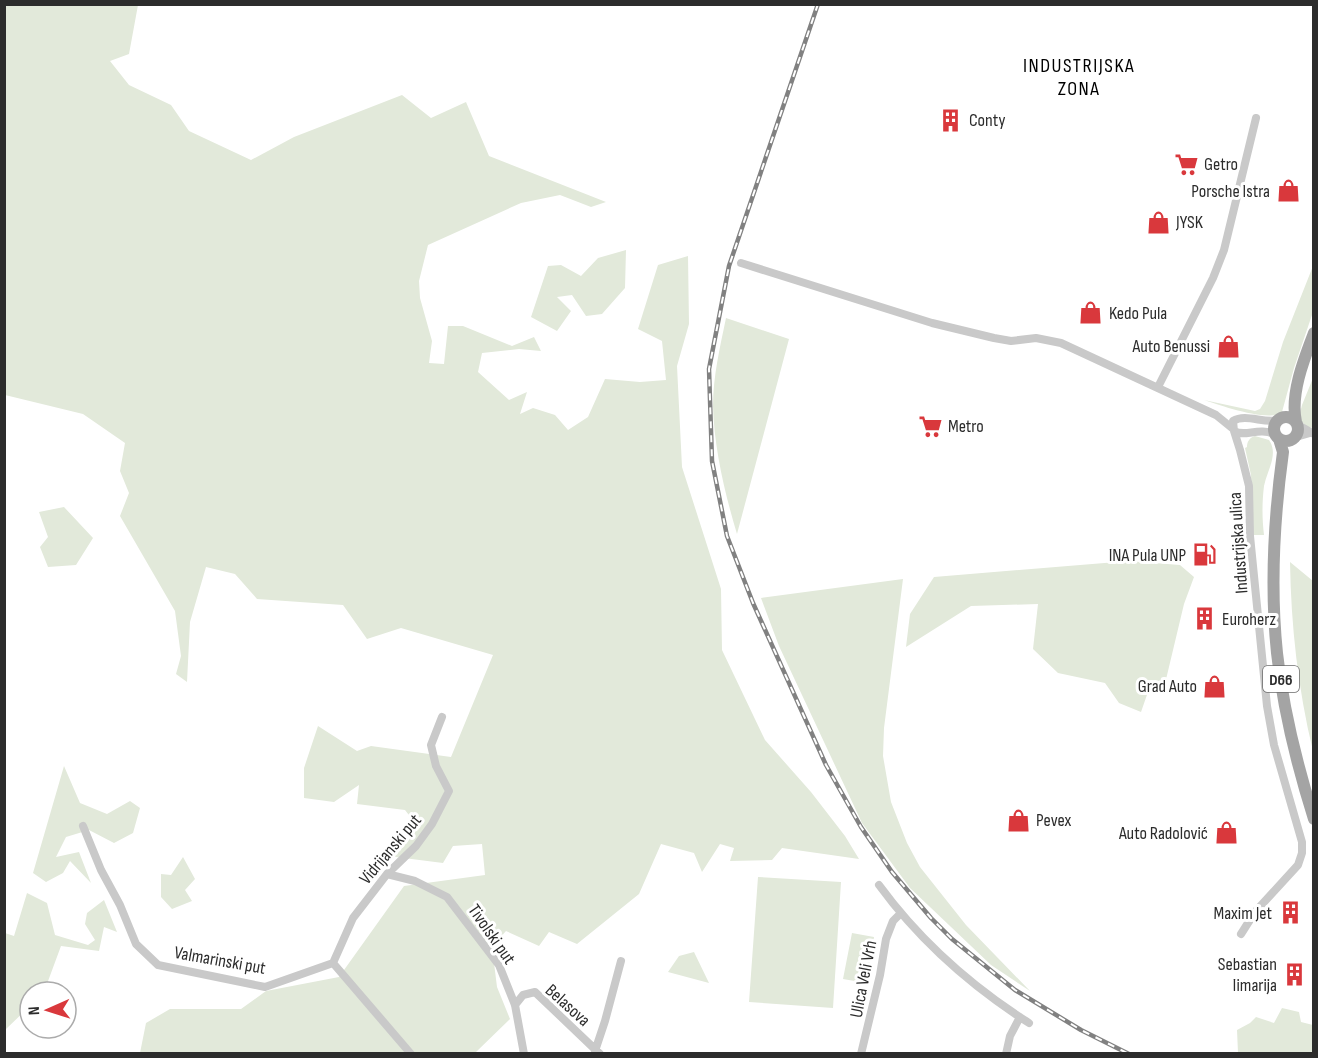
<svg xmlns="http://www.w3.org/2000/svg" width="1318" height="1058" font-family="'Sofia Sans Condensed',sans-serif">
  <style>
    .green { fill: #e2e9da }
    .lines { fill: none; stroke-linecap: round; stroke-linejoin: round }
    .street { stroke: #c9c9c9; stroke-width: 8 }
    .primary { stroke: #a4a4a4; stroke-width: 12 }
    .rail-casing { stroke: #818181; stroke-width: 4.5 }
    .rail { stroke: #fff; stroke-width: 2; stroke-dasharray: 7; stroke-linecap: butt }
    .labels { text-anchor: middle; stroke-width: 6; stroke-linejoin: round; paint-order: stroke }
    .shield { fill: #fff; stroke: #6b6b6b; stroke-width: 1.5 }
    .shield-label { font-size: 16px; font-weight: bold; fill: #2c2c2c }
    .poi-label { font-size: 18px; fill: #2c2c2c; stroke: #fff; text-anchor: start }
    .street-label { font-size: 18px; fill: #2c2c2c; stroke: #fff }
    .neighbourhood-label { font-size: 20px; letter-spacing: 1.5px; fill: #000; stroke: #fff }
  </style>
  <rect width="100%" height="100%" fill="#fff"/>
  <path class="green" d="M5,5H138L129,54L110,61L129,85L171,105L189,131L251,160L294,137L402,95L431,118L466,102L489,156L606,202L591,207L560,195L521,203L428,245L419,281L420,298L432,341L429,363L444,364L448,326H463L512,346L534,337L541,351L519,349L482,353L478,372L509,400L527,392L520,414L533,408L555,415L568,430L588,417L605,379L640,382L666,380L662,341L638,329L658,265L688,256L689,324L677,366L682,467L721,589L722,650L765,740L811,792L845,836L859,859L782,848L772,860L730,861L734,848L720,844L702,872L694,853L661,844L639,894L577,944L549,932L539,946L506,931L492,947L497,987L510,1019L475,1053H140L146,1023L170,1009H241L266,991L339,977L404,886L485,875L482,844L453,846L443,863L388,856L419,828L405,810L357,804L359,785L334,802L304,798V768L318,726L357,751L371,746L451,757L493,655L401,628L367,639L343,605L257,599L235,574L206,567L190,622L187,682L176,674L181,656L175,611L120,516L129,493L120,471L125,443L83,414L5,395Z
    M626,250L625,288L602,314L586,316L572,295L557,297L571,311L557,331L531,317L548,266L561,265L581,276L598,258Z
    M1313,266V312L1294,368L1282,412C1270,423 1219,405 1204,400L1255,411L1260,409L1265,401L1283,342Z
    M726,318L789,339L737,534C725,494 714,448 713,406C713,376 720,347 726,318Z
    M1313,378V428L1306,427L1299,417L1302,405Z
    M1255,436L1269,440C1279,454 1267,471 1264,486C1262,502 1262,519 1264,535H1253L1251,475L1245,448L1247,447C1247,442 1249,438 1255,436Z
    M64,507L93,538L76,565L48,567L40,547L48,537L39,512Z
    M1129,561L1180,565L1194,577L1184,604L1163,692L1149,689L1141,712L1119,703L1105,683L1058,673L1033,649L1038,604L971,606L906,647L910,614L934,577Z
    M1290,562L1313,581V751C1298,689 1291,626 1290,562Z
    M903,579L884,728L883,756L891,802L907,843L920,867L966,925L1030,991L991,965L910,888L862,823L779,646L761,598Z
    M64,766L80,803L107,814L130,801L140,808L133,833L114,843L89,830L66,837L56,857L79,852L91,883L70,861L63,873L46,882L33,873Z
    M183,857L195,879L185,890L192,901L172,909L161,897V874L171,875Z
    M758,877L841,882L833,1008L749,1002Z
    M27,893L47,903L55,935L88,945L95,940L85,924L87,913L104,900L117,932L104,927L99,951L61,946L44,992H30V1006L5,1030V933L14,936Z
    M852,933L874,937L866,983L843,979Z
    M694,952L709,983L668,972L679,956Z
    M1282,1008L1299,1012L1301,1022L1313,1025V1053H1238L1237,1030L1250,1023L1256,1017L1274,1023Z"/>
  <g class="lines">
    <path class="street" d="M741,263L932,323L994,338L1011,341L1036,338L1061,343L1216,415L1232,428
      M1158,387L1213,278L1224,250L1256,118
      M1298,425L1314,434
      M1234,431L1240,450L1249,486L1250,536L1267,706L1274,745L1302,842V853L1298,865L1255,912L1241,934
      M1276,435C1258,426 1246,438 1234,431L1233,421C1246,413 1264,424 1278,420
      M1296,437L1310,433
      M83,826L101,870L120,905L136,944L158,965L265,987L333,963L411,1054
      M387,874L415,881L447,897L499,965L515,1005L524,1054
      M879,885C920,941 971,986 1029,1023
      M333,963L353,918L387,874L416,846L432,824L449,791L436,766L431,745L442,717
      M515,1005L523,995L535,992L600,1054
      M595,1051L605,1021L621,961
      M861,1054L880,975L886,939L893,921L900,914
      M1006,1054L1010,1036L1020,1017"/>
    <path class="primary" d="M1274 429a12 12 0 1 1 24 0a12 12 0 1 1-24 0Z
      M1296,422C1290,394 1304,359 1314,333
      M1279,439L1283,452C1274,518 1270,586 1277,653C1283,709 1297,765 1314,819"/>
    <defs>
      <path id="rail" d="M818,4L729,266L709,369L712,461L727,536L753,603L826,765L861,827L892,872L931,918L952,939L1015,990L1081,1030L1129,1054"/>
    </defs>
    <use href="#rail" class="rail-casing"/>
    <use href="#rail" class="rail"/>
  </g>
  <defs>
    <symbol id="building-bare" viewBox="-9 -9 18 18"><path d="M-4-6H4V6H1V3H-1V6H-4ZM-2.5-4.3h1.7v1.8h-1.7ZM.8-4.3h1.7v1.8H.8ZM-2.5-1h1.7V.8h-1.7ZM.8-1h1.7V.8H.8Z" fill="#d9383c" stroke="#fff" stroke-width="2.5" paint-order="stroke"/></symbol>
    <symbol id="supermarket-bare" viewBox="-9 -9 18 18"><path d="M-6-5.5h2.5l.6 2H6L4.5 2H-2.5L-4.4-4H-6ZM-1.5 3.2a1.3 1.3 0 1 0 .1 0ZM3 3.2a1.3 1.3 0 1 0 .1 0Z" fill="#d9383c" stroke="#fff" stroke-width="2.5" paint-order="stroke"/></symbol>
    <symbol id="shop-bare" viewBox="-9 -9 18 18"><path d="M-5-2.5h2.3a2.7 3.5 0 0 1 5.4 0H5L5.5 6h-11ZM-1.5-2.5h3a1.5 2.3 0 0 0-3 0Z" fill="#d9383c" stroke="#fff" stroke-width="2.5" paint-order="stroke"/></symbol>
    <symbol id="fuel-bare" viewBox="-9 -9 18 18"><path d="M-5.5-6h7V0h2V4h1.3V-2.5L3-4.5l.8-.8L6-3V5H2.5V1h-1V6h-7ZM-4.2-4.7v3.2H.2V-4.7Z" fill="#d9383c" stroke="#fff" stroke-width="2.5" paint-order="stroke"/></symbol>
  </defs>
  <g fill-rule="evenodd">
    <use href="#building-bare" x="934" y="104" width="33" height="33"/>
    <use href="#supermarket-bare" x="1170" y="148" width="33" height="33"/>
    <use href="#shop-bare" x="1272" y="174" width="33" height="33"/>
    <use href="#shop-bare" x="1142" y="206" width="33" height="33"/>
    <use href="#shop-bare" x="1074" y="296" width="33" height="33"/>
    <use href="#shop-bare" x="1212" y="330" width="33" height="33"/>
    <use href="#supermarket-bare" x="914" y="410" width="33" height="33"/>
    <use href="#fuel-bare" x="1188" y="538" width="33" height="33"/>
    <use href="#building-bare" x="1188" y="602" width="33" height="33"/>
    <use href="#shop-bare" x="1198" y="670" width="33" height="33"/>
    <use href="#shop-bare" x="1002" y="804" width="33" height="33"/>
    <use href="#shop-bare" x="1210" y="816" width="33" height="33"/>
    <use href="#building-bare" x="1274" y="896" width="33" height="33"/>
    <use href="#building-bare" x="1278" y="958" width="33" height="33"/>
  </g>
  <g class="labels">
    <rect class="shield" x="1263" y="666" width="36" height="26" rx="4.5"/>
    <g class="shield-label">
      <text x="1281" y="685">D66</text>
    </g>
    <g class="poi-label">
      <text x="969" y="126">Conty</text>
      <text x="1204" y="170">Getro</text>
      <text x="1270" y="197" text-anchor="end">Porsche Istra</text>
      <text x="1176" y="228">JYSK</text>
      <text x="1109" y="319">Kedo Pula</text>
      <text x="1210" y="352" text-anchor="end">Auto Benussi</text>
      <text x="948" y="432">Metro</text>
      <text x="1186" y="561" text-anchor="end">INA Pula UNP</text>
      <text x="1222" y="625">Euroherz</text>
      <text x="1197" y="692" text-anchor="end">Grad Auto</text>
      <text x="1036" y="826">Pevex</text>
      <text x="1208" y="839" text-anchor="end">Auto Radolović</text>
      <text x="1272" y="919" text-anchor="end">Maxim Jet</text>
      <text x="1277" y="970" text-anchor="end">Sebastian<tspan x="1277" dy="21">limarija</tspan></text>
    </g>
    <g class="street-label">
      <text transform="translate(1238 543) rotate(-94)" y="6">Industrijska ulica</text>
      <text transform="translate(390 849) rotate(-50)" y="6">Vidrijanski put</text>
      <text transform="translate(492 934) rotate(55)" y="6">Tivolski put</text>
      <text transform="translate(220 960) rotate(10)" y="6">Valmarinski put</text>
      <text transform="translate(863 979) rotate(-79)" y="6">Ulica Veli Vrh</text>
      <text transform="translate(568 1005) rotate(42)" y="6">Belasova</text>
    </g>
    <g class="neighbourhood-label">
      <text x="1079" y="72">INDUSTRIJSKA<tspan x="1079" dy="23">ZONA</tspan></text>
    </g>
  </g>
  <rect width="1318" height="1058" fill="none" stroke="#2c2c2c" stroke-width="12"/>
  <g transform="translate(48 1010) rotate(267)"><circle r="28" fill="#ffffff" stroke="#ababab" stroke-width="1.5"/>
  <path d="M0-4.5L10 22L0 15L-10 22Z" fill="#d9383c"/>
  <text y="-9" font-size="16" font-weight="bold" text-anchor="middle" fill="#2c2c2c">N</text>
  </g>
</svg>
